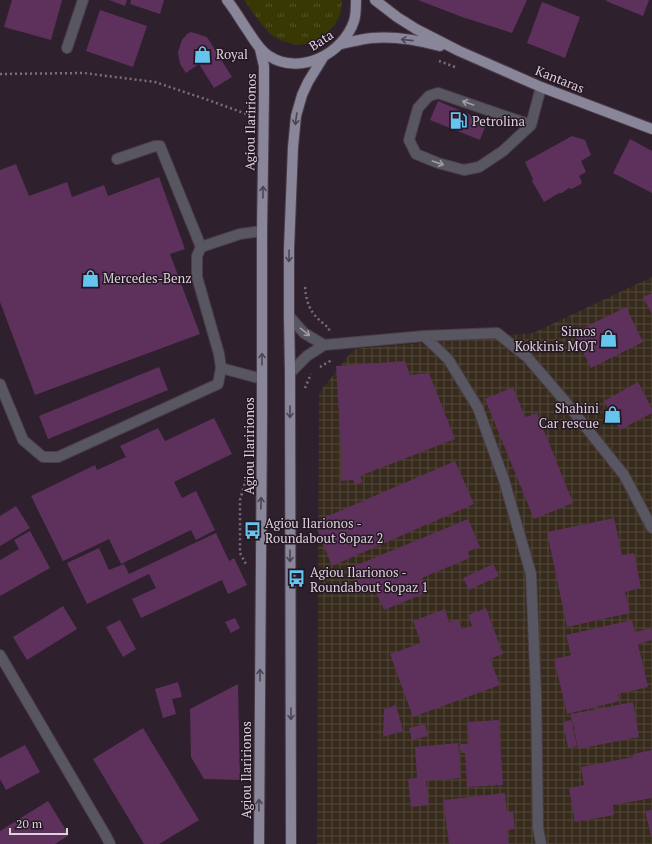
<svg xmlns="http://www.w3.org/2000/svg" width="652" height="844" font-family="'PT Serif',serif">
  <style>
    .industrial { fill: url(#industrial-grid) }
    .grass { fill: url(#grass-tufts) }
    .building { fill: #5d315c }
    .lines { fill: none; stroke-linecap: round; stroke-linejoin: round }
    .minor-casing { stroke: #4b3d4a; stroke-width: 12 }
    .major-casing { stroke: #4b3d4a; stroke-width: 12 }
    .path { stroke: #7b6e7a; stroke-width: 2.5; stroke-dasharray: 2 3; stroke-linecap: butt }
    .minor { stroke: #585660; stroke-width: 10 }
    .major { stroke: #8a8699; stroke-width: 10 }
    .oneway { stroke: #4d4353 }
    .oneway2 { stroke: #a19ba4 }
    .labels { text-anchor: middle; stroke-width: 3; stroke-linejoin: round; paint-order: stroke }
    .street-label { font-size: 13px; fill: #ddd3dc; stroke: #251724 }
    .poi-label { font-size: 13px; fill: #ddd3dc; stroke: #251724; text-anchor: start }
  </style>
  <defs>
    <pattern id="industrial-grid" width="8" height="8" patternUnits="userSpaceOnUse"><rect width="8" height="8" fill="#362b1c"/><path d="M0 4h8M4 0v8" fill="none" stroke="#53493c"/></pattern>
    <pattern id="grass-tufts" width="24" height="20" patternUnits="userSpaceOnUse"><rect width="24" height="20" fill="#373804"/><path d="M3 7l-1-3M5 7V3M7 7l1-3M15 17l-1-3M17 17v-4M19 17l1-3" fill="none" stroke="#545428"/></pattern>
  </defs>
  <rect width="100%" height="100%" fill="#2f202e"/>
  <path class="industrial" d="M652,277V844H317L319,393L354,349L533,333Z"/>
  <path class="grass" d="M244,0H341L342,2L340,15L334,26L323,36L312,43L298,45L282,41L270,34L259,21Z"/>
  <path class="building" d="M12,0H62L51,40L4,27Z
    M109,0H127L125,6Z
    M131,0H164L160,14L130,4Z
    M418,0H527L512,33L462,17Z
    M607,0H649L643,16L606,1Z
    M542,2L580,17L565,58L527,43Z
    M100,10L147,26L133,67L86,51Z
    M191,32L207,37L232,77L214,88L199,64L186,73L180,64L178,52L182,40L187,34Z
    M438,101L487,122L480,140L430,120Z
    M572,136L585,140L591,155L581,161L586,172L579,176L582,182L581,184L572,189L569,188L562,193H559L544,202L532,181L533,179L525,162Z
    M630,139L652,151V193L613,173Z
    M16,164L29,196L67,182L72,197L104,185L108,196L159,177L185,249L170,254L200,334L35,395L0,302V170Z
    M652,293V314L643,297Z
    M626,307L643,342L591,368L573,333Z
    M405,361L410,375L429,373L455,439L360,476L363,482L355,485L353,480L341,481V449L336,366Z
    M159,367L168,390L48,439L39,416Z
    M638,382L652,409V413L620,430L604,401Z
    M513,387L525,417L537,413L573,503L534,519L485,399Z
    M214,418L232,454L174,482L182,498L196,491L215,530L196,540L191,530L121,564L109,539L63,561L31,496L95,465L97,470L126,457L120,446L158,428L165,441Z
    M455,461L474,504L332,566L314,522Z
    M16,506L30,528L0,546V516Z
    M614,518L622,555L634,553L641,588L625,592L630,613L567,627L547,532Z
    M468,519L480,547L467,552L470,558L422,578L428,592L384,610L375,590L363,594L352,567Z
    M30,531L50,568L0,596V560L19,549L14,540Z
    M216,533L229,561L234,558L247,585L228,594L222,580L141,618L132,599L156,588L149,574L87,604L67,563L99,548L109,570L124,564L129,574Z
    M493,564L499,576L469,590L463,578Z
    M63,606L77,629L27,660L13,637Z
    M486,608L503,654L490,659L500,685L413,717L390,654L421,643L413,621L445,609L449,622L458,619L462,629L472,626L468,615Z
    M235,618L240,628L231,633L225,622Z
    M120,620L136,649L123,657L106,627Z
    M632,620L635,632L651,628L652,631V640L638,644L648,687L618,694L620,701L567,714L554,659L571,655L566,635Z
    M178,682L182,697L172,699L176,714L163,718L155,689Z
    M238,684L240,780L204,779L191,757L190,709Z
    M633,702L639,737L578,749L571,714Z
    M396,705L403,731L383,737L384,709Z
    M499,720L503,785L467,787L465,753H461L460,744H469L467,722Z
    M571,720L577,746L568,748L563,722Z
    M425,724L428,736L412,740L409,728Z
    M143,728L199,820L159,844H144L93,759Z
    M458,743L461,778L426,781L429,805L411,807L408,779L417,778L415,747Z
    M25,745L40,772L6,790L0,779V758Z
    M652,750V798L613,805L614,815L575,822L569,788L584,785L581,767L633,757V754Z
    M505,793L507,813L513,812L515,829L507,830L509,844H449L443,800Z
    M48,801L69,835L55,844H0V831Z
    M652,810V836H651L645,811Z"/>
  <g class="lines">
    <defs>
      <path id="minor" d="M67,48L83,0
        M531,125L438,93L429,96L418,108L409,140L416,154L438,163L464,170L479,167L503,151L531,125L541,87
        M117,159L155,146H160L201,247
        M289,316L304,333L324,345
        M424,336L448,359L478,408L504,480L531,574L536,694L538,828L541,844
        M221,368L262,379
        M290,373L307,356L324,345L424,336L497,333L527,357L564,400L624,475L652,528
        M0,384L23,440L43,457H58L218,384L221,368L219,354L197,277V256L201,247L240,234L262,231
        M0,655L106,836L110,844"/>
      <path id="major" d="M227,0C234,9 240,19 246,28C253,38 259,50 269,56C300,76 343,54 354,21C356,15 356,7 356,0
        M375,0L397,17L416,29L459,51L541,87L652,129
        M341,44C351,42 361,39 372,38C394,36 418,40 440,46
        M259,844L262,417V231L264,94V66L260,49
        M291,844L290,373L289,316V249L293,147L296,116L302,95L308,82L324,56"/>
    </defs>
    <use href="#minor" class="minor-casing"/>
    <use href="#major" class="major-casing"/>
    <path class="path" d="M439,61L455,67
      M0,74L84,73L155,82L211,101L249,115
      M305,287C307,308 312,315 329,328V331
      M320,367L330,361V358
      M305,388L311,374
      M246,479L240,500V553L246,564"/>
    <use href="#minor" class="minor"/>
    <use href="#major" class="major"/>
  </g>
  <defs><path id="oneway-shaft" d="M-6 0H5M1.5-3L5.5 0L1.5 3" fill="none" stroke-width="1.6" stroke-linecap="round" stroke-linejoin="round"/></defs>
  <g class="oneway">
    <use href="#oneway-shaft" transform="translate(407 40) rotate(-174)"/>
    <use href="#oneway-shaft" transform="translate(296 119) rotate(98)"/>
    <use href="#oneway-shaft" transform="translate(263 192) rotate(-89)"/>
    <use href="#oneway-shaft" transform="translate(289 256) rotate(91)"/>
    <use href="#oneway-shaft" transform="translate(262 359) rotate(-90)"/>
    <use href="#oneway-shaft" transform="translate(290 412) rotate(90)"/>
    <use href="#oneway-shaft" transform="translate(261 503) rotate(-89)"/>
    <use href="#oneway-shaft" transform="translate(290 556) rotate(90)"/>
    <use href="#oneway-shaft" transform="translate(260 675) rotate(-90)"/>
    <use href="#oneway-shaft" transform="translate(291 714) rotate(90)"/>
    <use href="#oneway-shaft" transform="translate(259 805) rotate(-90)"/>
  </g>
  <g class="oneway2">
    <use href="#oneway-shaft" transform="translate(468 103) rotate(-161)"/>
    <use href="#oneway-shaft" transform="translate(438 163) rotate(19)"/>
    <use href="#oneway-shaft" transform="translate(305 332) rotate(39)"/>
  </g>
  <defs>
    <symbol id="shop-bare" viewBox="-9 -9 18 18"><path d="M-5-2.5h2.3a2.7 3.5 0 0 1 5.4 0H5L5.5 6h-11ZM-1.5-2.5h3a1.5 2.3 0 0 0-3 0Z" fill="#64c5ee" stroke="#251724" stroke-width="2.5" paint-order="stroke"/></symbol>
    <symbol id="fuel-bare" viewBox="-9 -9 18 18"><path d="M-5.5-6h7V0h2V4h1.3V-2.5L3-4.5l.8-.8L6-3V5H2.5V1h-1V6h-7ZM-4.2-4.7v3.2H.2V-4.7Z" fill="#64c5ee" stroke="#251724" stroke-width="2.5" paint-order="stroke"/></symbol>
    <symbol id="bus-bare" viewBox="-9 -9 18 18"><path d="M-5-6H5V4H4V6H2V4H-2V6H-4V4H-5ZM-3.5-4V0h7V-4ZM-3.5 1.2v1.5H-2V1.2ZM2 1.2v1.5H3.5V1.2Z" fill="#64c5ee" stroke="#251724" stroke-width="2.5" paint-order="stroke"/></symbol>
  </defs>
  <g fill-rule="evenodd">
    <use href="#shop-bare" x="190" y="42" width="25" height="25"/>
    <use href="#fuel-bare" x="446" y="108" width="25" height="25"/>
    <use href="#shop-bare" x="78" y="266" width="25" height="25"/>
    <use href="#shop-bare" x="596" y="326" width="25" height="25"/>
    <use href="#shop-bare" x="600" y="402" width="25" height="25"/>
    <use href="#bus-bare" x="240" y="518" width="25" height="25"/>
    <use href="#bus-bare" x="284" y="566" width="25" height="25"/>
  </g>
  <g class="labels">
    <g class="street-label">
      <text transform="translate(321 40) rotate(-33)" y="5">Bata</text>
      <text transform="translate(560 79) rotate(22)" y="5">Kantaras</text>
      <text transform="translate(250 122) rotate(-89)" y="5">Agiou Ilaririonos</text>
      <text transform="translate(249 446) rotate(-90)" y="5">Agiou Ilaririonos</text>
      <text transform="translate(246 770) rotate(-90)" y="5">Agiou Ilaririonos</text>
    </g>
    <g class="poi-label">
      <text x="216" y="59">Royal</text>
      <text x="472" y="126">Petrolina</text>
      <text x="103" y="283">Mercedes-Benz</text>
      <text x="596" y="336" text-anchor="end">Simos<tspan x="596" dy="15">Kokkinis MOT</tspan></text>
      <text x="599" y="413" text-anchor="end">Shahini<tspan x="599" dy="15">Car rescue</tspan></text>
      <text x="265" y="528">Agiou Ilarionos -<tspan x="265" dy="15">Roundabout Sopaz 2</tspan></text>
      <text x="310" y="577">Agiou Ilarionos -<tspan x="310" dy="15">Roundabout Sopaz 1</tspan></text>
    </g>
  </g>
  <path d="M10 828v6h57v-6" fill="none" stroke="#ddd3dc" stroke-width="2"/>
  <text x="16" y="828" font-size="12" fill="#ddd3dc" stroke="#251724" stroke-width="3" paint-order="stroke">20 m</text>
</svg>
